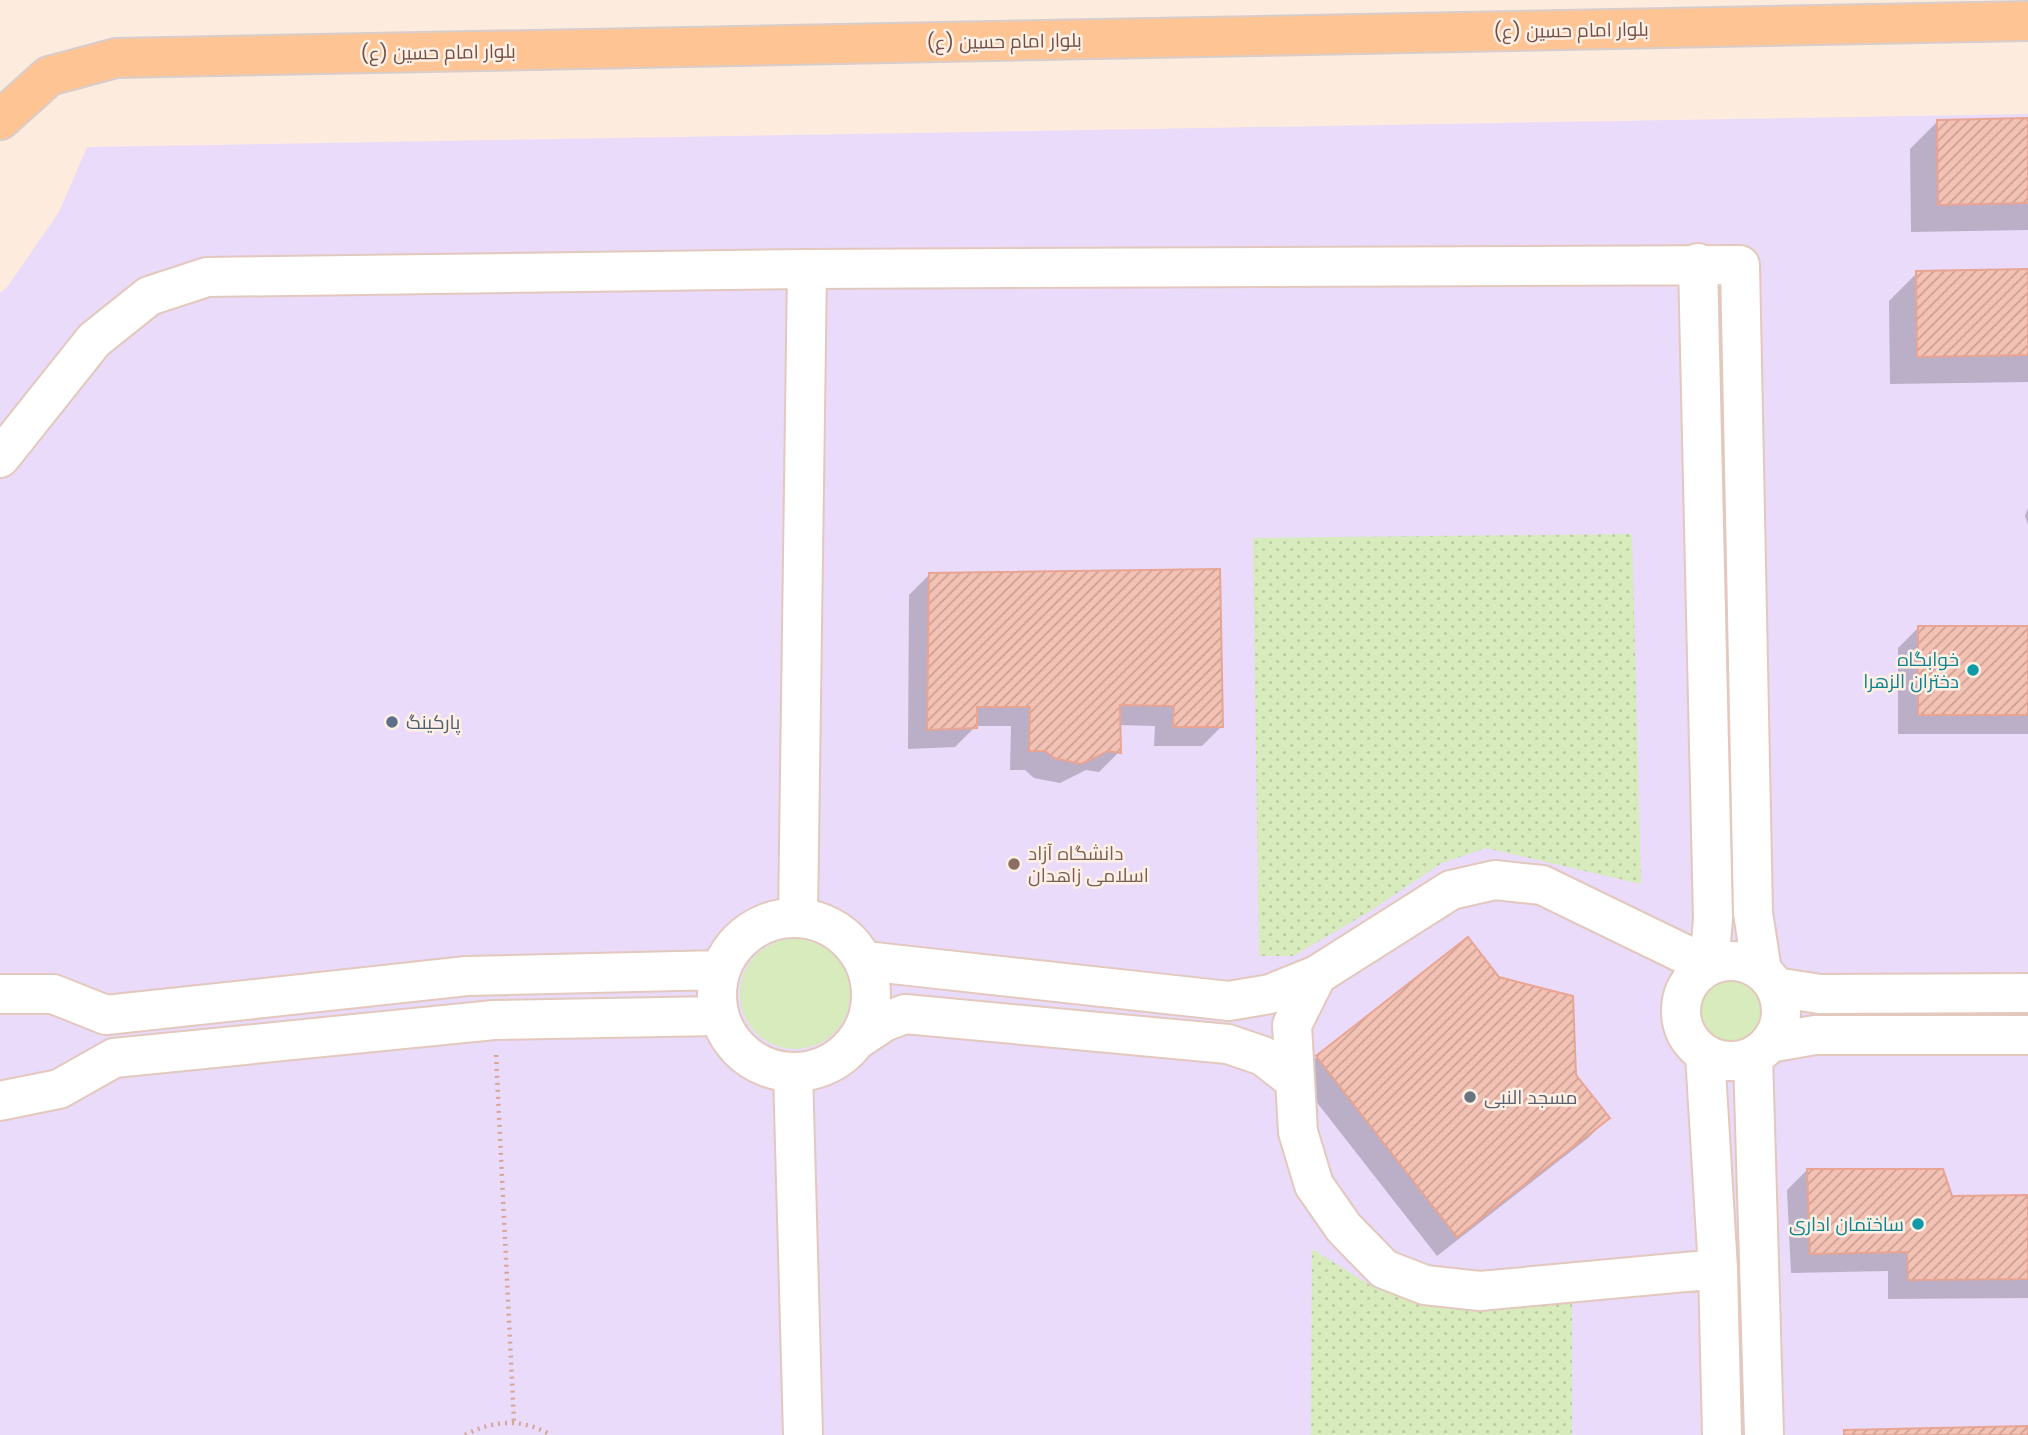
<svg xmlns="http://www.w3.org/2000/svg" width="2028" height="1435" font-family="Poppins,Cairo,sans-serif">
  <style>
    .education { fill: #e9dbf9 }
    .green { fill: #d7ebbc }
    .park { fill: url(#park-dots) }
    .shadow { fill: #0003 }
    .building { fill: url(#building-hatch); stroke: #e8a593; stroke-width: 2 }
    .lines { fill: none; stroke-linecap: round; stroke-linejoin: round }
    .minor-casing { stroke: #e3c8bd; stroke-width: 42 }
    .major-casing { stroke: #d8cdcb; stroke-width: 42 }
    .path { stroke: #d8a698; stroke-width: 4.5; stroke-dasharray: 2 5; stroke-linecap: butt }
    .minor { stroke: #fff; stroke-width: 38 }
    .major { stroke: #ffc493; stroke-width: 38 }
    .culture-dot { fill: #0f9aa8; stroke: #fff0e5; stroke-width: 2.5 }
    .service-dot { fill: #5c6f8a; stroke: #fff0e5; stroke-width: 2.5 }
    .education-dot { fill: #8d6e63; stroke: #fff0e5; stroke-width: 2.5 }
    .worship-dot { fill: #6b7280; stroke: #fff0e5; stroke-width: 2.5 }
    .labels { text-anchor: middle; stroke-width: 5; stroke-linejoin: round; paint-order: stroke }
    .street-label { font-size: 19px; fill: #744e45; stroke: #fff0e5 }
    .culture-label { font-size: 19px; fill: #0d838f; stroke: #fff0e5; text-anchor: end }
    .service-label { font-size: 19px; fill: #4e5e75; stroke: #fff0e5; text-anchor: start }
    .education-label { font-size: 19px; fill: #785e54; stroke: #fff0e5; text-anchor: start }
    .worship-label { font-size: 19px; fill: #5b616d; stroke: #fff0e5; text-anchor: start }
  </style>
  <defs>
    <pattern id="park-dots" width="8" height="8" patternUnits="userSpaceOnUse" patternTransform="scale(1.75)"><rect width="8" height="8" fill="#d7ebbc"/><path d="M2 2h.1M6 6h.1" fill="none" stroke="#bccba3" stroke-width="1.8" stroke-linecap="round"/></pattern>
    <pattern id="building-hatch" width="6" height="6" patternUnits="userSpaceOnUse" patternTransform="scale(1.75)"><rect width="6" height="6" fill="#f4c2b4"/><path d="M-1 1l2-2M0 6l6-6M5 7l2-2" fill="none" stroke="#caa094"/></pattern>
  </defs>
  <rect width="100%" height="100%" fill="#fdecde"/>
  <path class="education" d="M2028,114V1435H0V293L8,286L59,212L87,147Z"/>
  <path class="green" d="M740 994a55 55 0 1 1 110 0a55 55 0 1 1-110 0Z
    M1692 1011a37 37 0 1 1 74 0a37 37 0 1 1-74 0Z"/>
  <path class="park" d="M1632,534L1641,884L1486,848L1442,863L1364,915L1293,956H1259L1253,538Z
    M1312,1249L1375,1288L1434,1306L1572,1298V1435H1311Z"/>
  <path class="shadow" d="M2028,120V230L1911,232L1910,149L1938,121Z
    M2028,271V382L1890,384L1889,301L1917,273Z
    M2028,508V525L2025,516Z
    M929,575L1222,726L1202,746H1154L1155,726L1119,725V752L1099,772L1086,770L1060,783L1034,778L1025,770H1010L1011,726H976L955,747L908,749L909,595Z
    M2028,627V734H1898V648L1918,628Z
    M1468,940L1608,1118L1588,1138L1437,1256L1297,1077L1317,1057Z
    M1807,1170L1950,1198L2028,1197V1298L1888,1299V1271L1791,1273L1787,1190Z"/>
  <path class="building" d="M2028,118V203L1938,205L1937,120Z
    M2028,269V355L1917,357L1916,271Z
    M1220,569L1223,727H1173L1174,706L1120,705L1121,753L1108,751L1081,764L1054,758L1045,751H1029L1030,707H977V728L927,730L929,573Z
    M1918,626H2028V715H1918Z
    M1468,937L1499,977L1573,996L1576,1075L1610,1118L1457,1237L1316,1056Z
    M1807,1169H1943L1952,1196L2028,1195V1279L1908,1280L1907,1252L1810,1254Z
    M2028,1426V1435H1844V1430Z"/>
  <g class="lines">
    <defs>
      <path id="minor" d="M1698,263L1713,919L1709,966L1542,885L1495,880L1451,890L1317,975L1292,1025L1298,1132L1314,1185L1344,1228L1384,1269L1425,1285L1480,1291L1718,1269
        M0,458L94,340L149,296L207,277L807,269L1740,265L1753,913L1762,971
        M798,917L807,269
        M717 995a77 77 0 1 1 154 0a77 77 0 1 1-154 0Z
        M865,961L1229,1001L1270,994L1317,975
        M1681 1011a50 50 0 1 1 100 0a50 50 0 1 1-100 0Z
        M1775,987L1820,994L2028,993
        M0,994H53L106,1015L467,976L720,970
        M857,1040L884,1022L905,1014L1228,1044L1263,1056L1294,1080
        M1769,1043L1815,1035H2028
        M1705,1054L1718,1269L1722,1435
        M1753,1056L1764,1435
        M793,1072L803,1435
        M0,1101L59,1089L114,1058L494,1020L719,1016"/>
      <path id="major" d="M0,120L49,76L116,58L2028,21"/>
    </defs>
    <use href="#minor" class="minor-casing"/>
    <use href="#major" class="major-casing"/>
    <path class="path" d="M496,1055L514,1422
      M465,1435C494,1420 522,1418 551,1435"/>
    <use href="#minor" class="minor"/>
    <use href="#major" class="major"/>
  </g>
  <g class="culture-dot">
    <circle cx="1973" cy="670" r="7"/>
    <circle cx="1918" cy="1224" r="7"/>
  </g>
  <circle class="service-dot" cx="392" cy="722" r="7"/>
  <circle class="education-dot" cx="1014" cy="864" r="7"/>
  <circle class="worship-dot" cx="1470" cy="1097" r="7"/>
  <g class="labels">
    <g class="street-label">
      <text transform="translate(1571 30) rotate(-1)" y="7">بلوار امام حسین (ع)</text>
      <text transform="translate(1004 41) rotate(-1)" y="7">بلوار امام حسین (ع)</text>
      <text transform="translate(438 52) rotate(-1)" y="7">بلوار امام حسین (ع)</text>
    </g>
    <g class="culture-label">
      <text x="1959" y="666">خوابگاه<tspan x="1959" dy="22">دختران الزهرا</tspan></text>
      <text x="1904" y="1231">ساختمان اداری</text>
    </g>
    <g class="service-label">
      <text x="406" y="729">پارکینگ</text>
    </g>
    <g class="education-label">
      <text x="1028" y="860">دانشگاه آزاد<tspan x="1028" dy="22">اسلامی زاهدان</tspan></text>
    </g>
    <g class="worship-label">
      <text x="1484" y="1104">مسجد النبی</text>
    </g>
  </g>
</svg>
